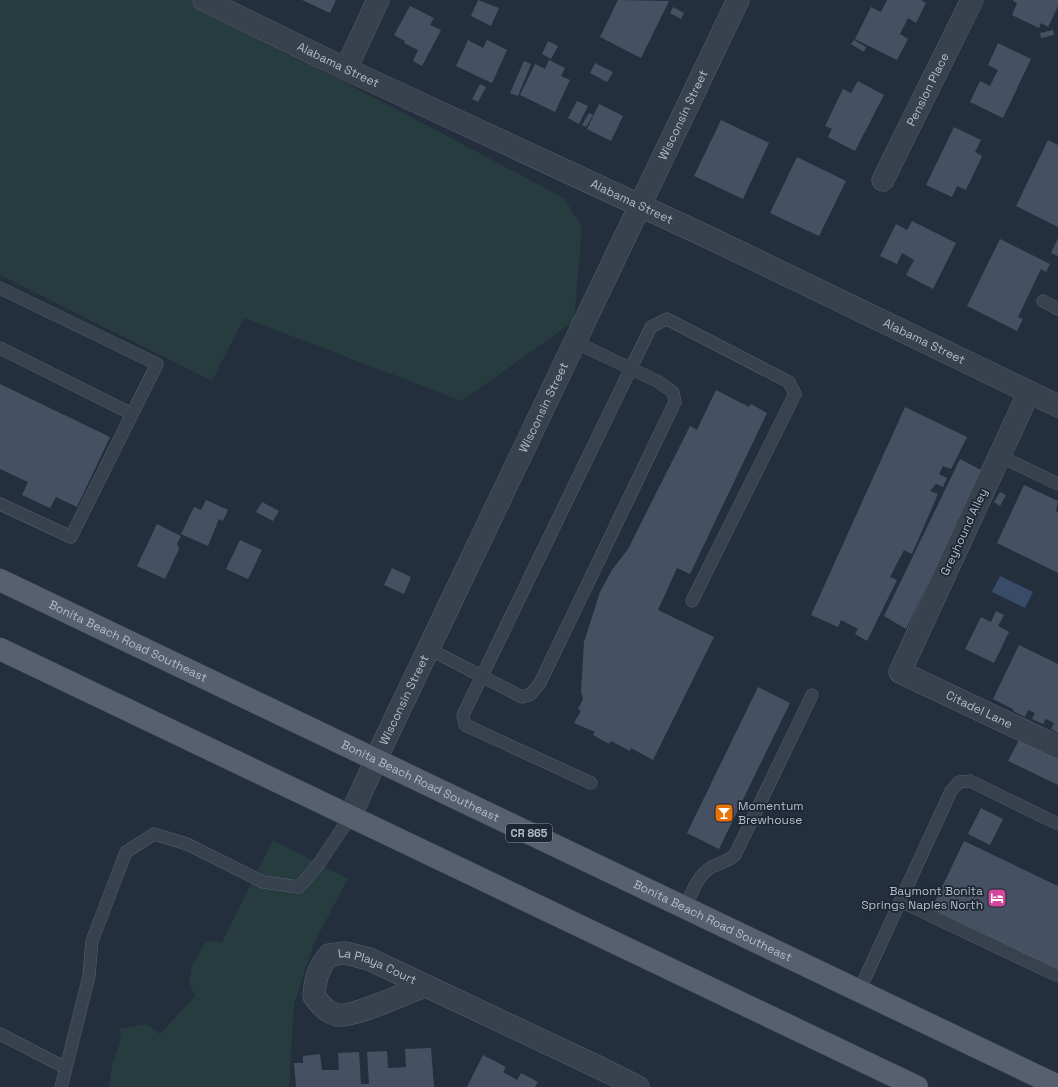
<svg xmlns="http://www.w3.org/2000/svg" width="1058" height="1087" font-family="'Space Grotesk',sans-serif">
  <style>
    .green { fill: #263c3f }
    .water { fill: #394c67 }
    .building { fill: #455162 }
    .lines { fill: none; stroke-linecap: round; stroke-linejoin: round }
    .service-casing { stroke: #565f6c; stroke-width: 13 }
    .minor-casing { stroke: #565f6c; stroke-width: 23 }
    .primary-casing { stroke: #414a57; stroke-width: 23 }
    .service { stroke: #38414e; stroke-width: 12 }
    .minor { stroke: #38414e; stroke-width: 22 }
    .primary { stroke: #56606e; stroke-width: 22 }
    .labels { text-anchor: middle; stroke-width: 3.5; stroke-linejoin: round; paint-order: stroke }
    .shield { fill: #1d2633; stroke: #878f9c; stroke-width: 1 }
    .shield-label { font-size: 11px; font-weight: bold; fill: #b4bcc9 }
    .street-label { font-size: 12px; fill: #b4bcc9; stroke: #1d2633 }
    .poi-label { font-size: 12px; fill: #b4bcc9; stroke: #1d2633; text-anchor: start }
  </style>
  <rect width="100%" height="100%" fill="#242f3e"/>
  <path class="green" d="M0,0H190L564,198L582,227L574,321L462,401L244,318L212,381L0,275Z
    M273,840L348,879L314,943L294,1004L289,1087H109L112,1065L121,1040L119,1029L146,1024L160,1034L195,996L189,981L192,965L205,943L209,941L222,942Z"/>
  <path class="water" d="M1000,576L1033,592L1025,608L992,592Z"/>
  <path class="building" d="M302,0H336L330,13Z
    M478,0L499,8L491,26L471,16Z
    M618,0L669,1L641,58L600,37Z
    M887,0H921L926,3L916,23L908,18L900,34L908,39L897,60L855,39L871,7L881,12Z
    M1013,0H1058V6L1048,27L1041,23L1039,28L1012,15L1017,3L1013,1Z
    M410,6L434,18L430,25L441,30L422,66L413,61L418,50L404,43L405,41L394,35Z
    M673,7L684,13L681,19L670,13Z
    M1053,30L1054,35L1041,38L1040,33Z
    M468,40L483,48L487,40L507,50L492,83L456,66Z
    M854,40L866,47L864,52L851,44Z
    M548,41L558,46L551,59L542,54Z
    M998,43L1031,59L1003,118L970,102L980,81L990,86L998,70L988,65Z
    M549,60L565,68L561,76L570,80L555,112L520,95L535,64L545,69Z
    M524,61L531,64L518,96L510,93Z
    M595,63L613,72L607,82L590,73Z
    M858,81L884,95L855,151L828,137L832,129L825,126L843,89L851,93Z
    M480,84L486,87L478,102L472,99Z
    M577,101L588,106L579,124L568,118Z
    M599,104L623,116L611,141L587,129Z
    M589,113L593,115L586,127L582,125Z
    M721,120L769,143L743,199L694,176Z
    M954,127L981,140L975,152L982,156L966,190L957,186L952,197L926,185Z
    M1048,140L1058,145V227L1016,206Z
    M797,157L846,181L819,236L770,213Z
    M912,221L956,243L933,289L906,275L914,260L902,253L897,264L880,256L896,224L907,230Z
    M1058,238V256L1051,253Z
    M1000,239L1050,264L1046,272L1041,269L1018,317L1023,319L1017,331L967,306Z
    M0,384L110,437L77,507L56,497L50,508L22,495L28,482L0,469Z
    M716,390L749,407L751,404L767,413L690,574L677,568L658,610L714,637L653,760L631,748L630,751L611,741L609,744L593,735L595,732L574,723L581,711L578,709L583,699L581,692L584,642L600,592L612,570L628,549L690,426L697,430Z
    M905,407L967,437L951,469L943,466L939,474L947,478L943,487L936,484L930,491L938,494L912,554L904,550L890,577L897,580L867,641L855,634L858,629L841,620L838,627L811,615Z
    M960,459L983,471L906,629L884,616Z
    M1024,485L1058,501L1056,511L1058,512V573L997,543Z
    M1000,492L1006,495L1000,506L994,502Z
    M206,500L228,510L223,521L219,519L208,546L181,534L194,507L201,510Z
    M262,502L279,511L273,521L256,512Z
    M157,524L181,536L177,544L179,549L165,579L137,566Z
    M240,540L262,550L248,579L226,569Z
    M392,568L411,577L404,594L384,585Z
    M996,611L1004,615L998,626L1009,632L994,663L965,649L981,617L991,622Z
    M1019,645L1058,664V733L1051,729L1054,723L1046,719L1043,724L1032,719L1035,713L1028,710L1025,717L1013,711V709L993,699Z
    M758,687L790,703L719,849L687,833Z
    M1019,740L1058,759V785L1008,761Z
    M981,808L1003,819L990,845L968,834Z
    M964,841L1058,886V972L931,910Z
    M431,1048L434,1087H296L294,1063H303V1056L320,1054L322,1070H339L338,1053L359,1052L361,1084H369L367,1052L387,1051L388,1068L406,1067L405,1049Z
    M483,1055L506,1067L503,1072L517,1080L521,1073L538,1082L535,1087H467Z"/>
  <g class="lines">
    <defs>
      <path id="service" d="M0,288L157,364L132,414
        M1043,301L1058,309
        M0,348L132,414L71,537L0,504
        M1000,456L1058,484
        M429,649L522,697L531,694L540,683L675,402L673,392L657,381L575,342
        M591,783L465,725L463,715L651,327L667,319L789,382L795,394L692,601
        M900,901L1058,976
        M685,908C691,895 697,876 710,868C719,863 727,862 735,855L812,695
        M859,991L951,791L959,782L970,781L1058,824
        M0,1034L66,1068L61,1087
        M66,1068L89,976L92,941L126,852L154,834L187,844L263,882L299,887L318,865L350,817"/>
      <g id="minor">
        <path id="s1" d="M204,0L346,69L710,238L1058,406"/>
        <path d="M346,69L378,0"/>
        <path id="s2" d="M883,180L972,0"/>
        <path id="s3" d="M1029,392L900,672L1058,747"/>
        <path id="s4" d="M350,817L384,742L738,0"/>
        <path id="s5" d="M425,986C408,992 353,1018 337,1015C326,1012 320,1004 314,996C315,979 318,969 329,955L345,953L369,959L600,1068L638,1087"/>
      </g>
      <g id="primary">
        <path id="s6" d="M0,580L1058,1086"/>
        <path d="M0,649L917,1087"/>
      </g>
    </defs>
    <use href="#service" class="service-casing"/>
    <use href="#minor" class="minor-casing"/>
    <use href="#primary" class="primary-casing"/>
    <use href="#service" class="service"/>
    <use href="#minor" class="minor"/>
    <use href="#primary" class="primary"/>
  </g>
  <defs>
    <symbol id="bar-square" viewBox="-11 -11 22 22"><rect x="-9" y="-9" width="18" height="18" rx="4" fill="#e8710a" stroke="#1d2633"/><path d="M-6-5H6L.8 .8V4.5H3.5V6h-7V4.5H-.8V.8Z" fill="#fff"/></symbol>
    <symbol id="hotel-square" viewBox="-11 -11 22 22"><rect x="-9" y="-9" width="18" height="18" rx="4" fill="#d1479c" stroke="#1d2633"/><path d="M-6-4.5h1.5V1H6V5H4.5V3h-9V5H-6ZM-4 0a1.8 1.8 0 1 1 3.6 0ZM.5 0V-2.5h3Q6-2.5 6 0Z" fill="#fff"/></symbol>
  </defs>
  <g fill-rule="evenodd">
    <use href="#bar-square" x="713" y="802" width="22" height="22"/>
    <use href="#hotel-square" x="986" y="887" width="22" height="22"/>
  </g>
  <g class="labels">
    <rect class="shield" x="506" y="824" width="46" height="18" rx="3"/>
    <g class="shield-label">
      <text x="529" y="837">CR 865</text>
    </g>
    <g class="street-label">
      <text dy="4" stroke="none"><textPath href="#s1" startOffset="149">Alabama Street</textPath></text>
      <text dy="4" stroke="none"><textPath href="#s2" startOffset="101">Pension Place</textPath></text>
      <text dy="4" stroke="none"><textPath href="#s4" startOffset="777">Wisconsin Street</textPath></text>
      <text dy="4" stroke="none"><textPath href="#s1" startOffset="473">Alabama Street</textPath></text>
      <text dy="4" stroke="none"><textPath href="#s1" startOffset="797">Alabama Street</textPath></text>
      <text dy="4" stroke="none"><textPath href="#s4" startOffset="453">Wisconsin Street</textPath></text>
      <text transform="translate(964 532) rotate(-65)" y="4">Greyhound Alley</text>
      <text dy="4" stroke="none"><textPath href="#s6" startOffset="142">Bonita Beach Road Southeast</textPath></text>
      <text dy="4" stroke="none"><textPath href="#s4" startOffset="129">Wisconsin Street</textPath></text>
      <text dy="4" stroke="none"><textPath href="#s3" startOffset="396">Citadel Lane</textPath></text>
      <text dy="4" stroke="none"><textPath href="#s6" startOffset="466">Bonita Beach Road Southeast</textPath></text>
      <text dy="4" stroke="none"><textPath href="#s6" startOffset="790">Bonita Beach Road Southeast</textPath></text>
      <text dy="4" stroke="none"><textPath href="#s5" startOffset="219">La Playa Court</textPath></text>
    </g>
    <g class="poi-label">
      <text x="738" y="810">Momentum<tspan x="738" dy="14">Brewhouse</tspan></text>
      <text x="983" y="895" text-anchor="end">Baymont Bonita<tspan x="983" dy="14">Springs Naples North</tspan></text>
    </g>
  </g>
</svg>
